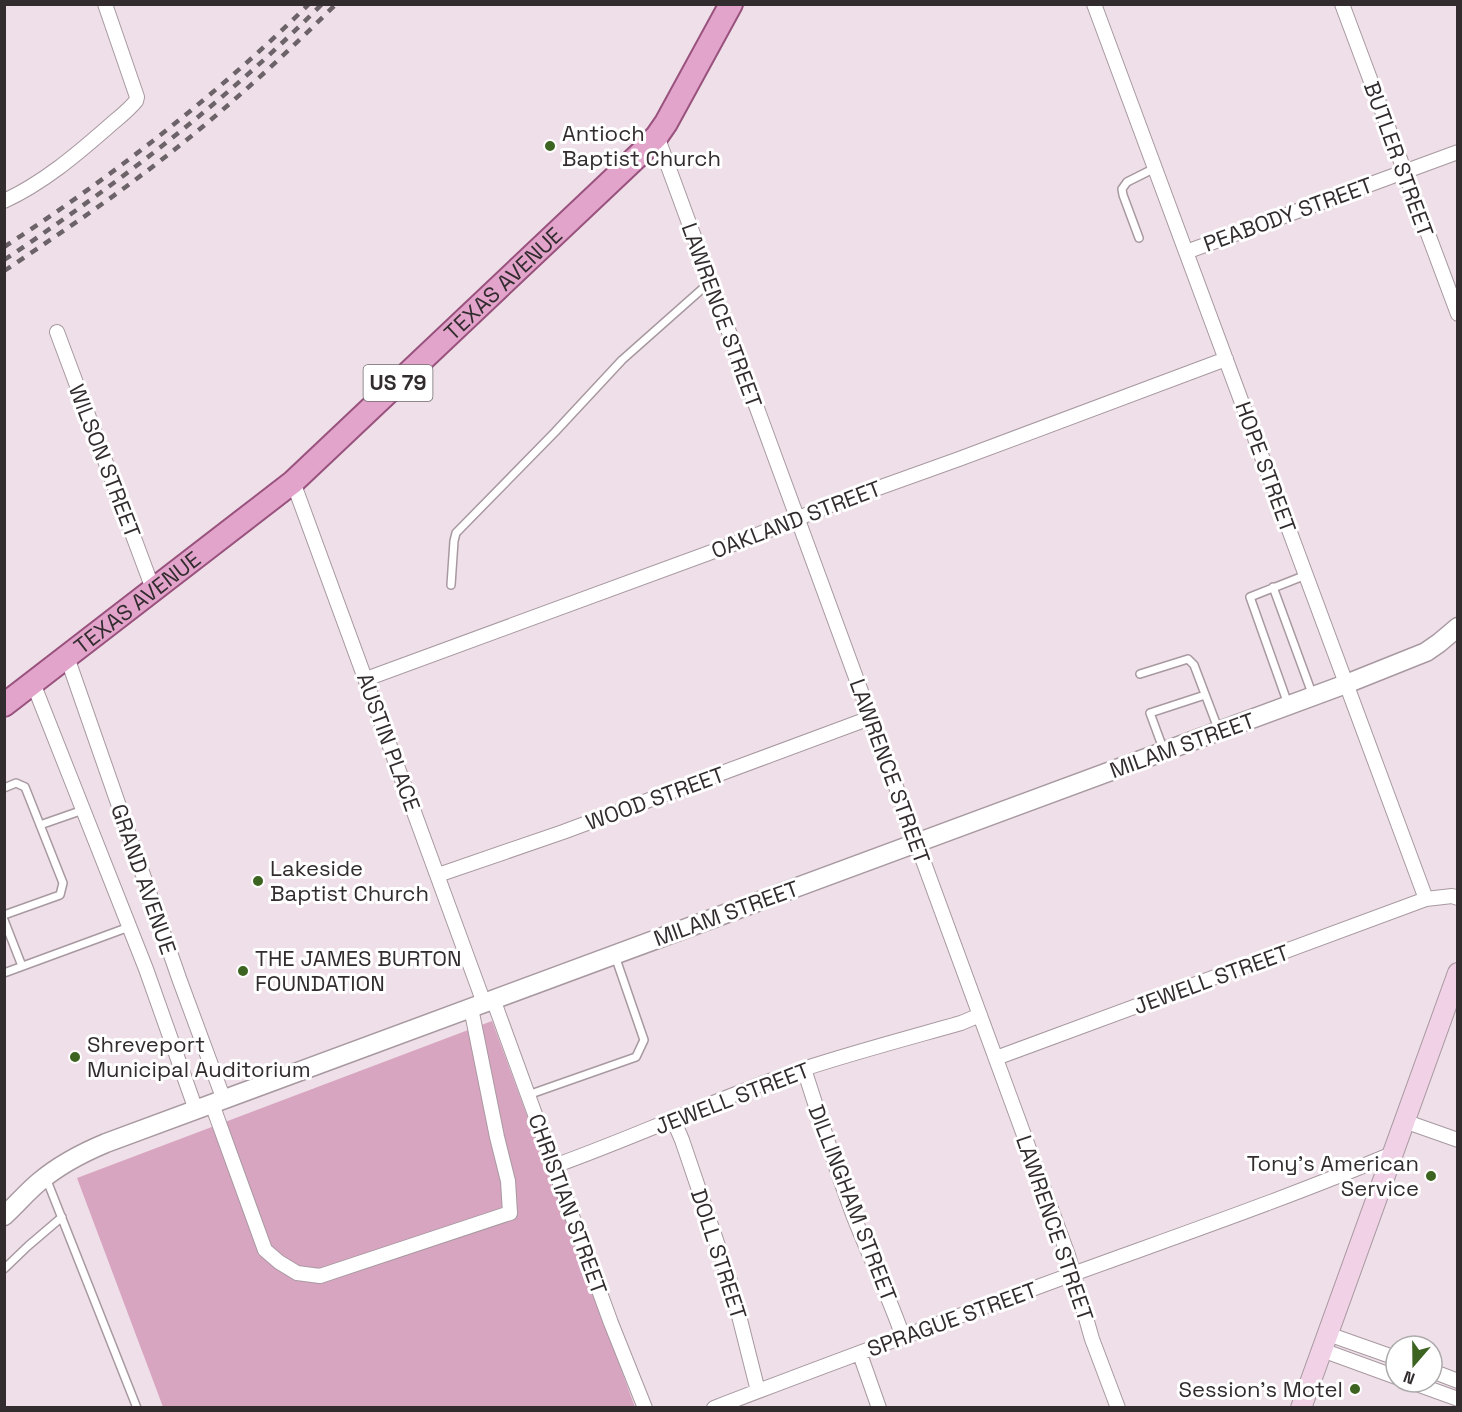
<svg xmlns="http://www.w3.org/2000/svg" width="1462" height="1412" font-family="'Space Grotesk',sans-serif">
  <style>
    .green { fill: #d8a5c1 }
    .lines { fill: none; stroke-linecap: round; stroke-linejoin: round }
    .service-casing { stroke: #a899a1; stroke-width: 10 }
    .minor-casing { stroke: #a899a1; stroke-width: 16 }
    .tertiary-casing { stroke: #a899a1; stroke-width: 21 }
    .secondary-casing { stroke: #a899a1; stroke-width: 22 }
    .primary-casing { stroke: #98527d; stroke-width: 26 }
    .service { stroke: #fff; stroke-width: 7 }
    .minor { stroke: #fff; stroke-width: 14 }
    .tertiary { stroke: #fff; stroke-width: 18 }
    .secondary { stroke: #f1d1e5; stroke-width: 20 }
    .primary { stroke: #e2a4ca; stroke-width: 22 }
    .rail { stroke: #6c6368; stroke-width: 4.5; stroke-dasharray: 8 8; stroke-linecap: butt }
    .poi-dot { fill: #3c6420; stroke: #fff; stroke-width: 2 }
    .labels { text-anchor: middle; stroke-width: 6; stroke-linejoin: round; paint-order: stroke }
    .shield { fill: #fff; stroke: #706b6d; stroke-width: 1.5 }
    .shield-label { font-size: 21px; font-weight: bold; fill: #322c2f }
    .poi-label { font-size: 22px; fill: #322c2f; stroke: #fff; text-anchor: start }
    .street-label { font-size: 22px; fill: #322c2f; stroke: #fff }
  </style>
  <rect width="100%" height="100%" fill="#efdfe8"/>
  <path class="green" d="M492,1021L635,1407H163L77,1178Z"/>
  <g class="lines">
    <defs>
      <path id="service" d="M1139,238L1123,195L1122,189L1127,182L1155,168
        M451,585L454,541L456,533L555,432L622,360L710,282
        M1273,587L1313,696
        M1140,674L1188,659L1194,665L1219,731
        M1288,704L1250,597L1306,575
        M1164,751L1150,713L1205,695
        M4,788L16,783L25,787L63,883L60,895L4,915
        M40,825L83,810
        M4,920L22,966
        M4,973L129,927
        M528,1095L636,1057L644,1040L615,956
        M46,1178L137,1408
        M4,1269L28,1246L62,1217"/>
      <path id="minor" d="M1094,4L1426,899L1452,896L1458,898
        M1342,4L1458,314
        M657,136L1068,1255L1092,1339L1118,1408
        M4,201C43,183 76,155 108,127C117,119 128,111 136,101L137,97L105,4
        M1186,252L1458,152
        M57,332L153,589
        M293,482L484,1003
        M67,657L180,981L224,1100
        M366,679L747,539L828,506L959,459L1226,359
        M33,683L146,969L196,1110
        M438,875L563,832L870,718
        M493,999L611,1323L645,1408
        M996,1058L1426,899
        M804,1069C820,1119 836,1169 854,1217C870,1258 889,1296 903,1337
        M212,1104L265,1250L279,1262L297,1273L320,1276L510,1213L508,1181L497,1137L471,1008
        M673,1119L682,1140L731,1284L758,1391
        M1404,1121L1458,1140
        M554,1166C638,1136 718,1098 803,1069C855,1052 908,1038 961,1023L980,1015
        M1328,1334L1396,1358
        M1322,1350L1396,1377
        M860,1354L879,1408
        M1432,1371L1458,1381
        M1411,1382L1458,1399
        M714,1408C833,1362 953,1318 1073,1274C1180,1235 1287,1198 1392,1154"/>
      <path id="tertiary" d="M4,1216C16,1205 27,1192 39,1182C59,1165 82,1153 106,1143L1346,684L1426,652L1439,643L1458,627"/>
      <path id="secondary" d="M1301,1408L1458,973"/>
      <g id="primary">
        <path id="s1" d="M4,705L293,482L642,152L657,136L666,123L731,4"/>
      </g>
    </defs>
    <use href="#service" class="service-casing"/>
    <use href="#minor" class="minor-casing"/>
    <use href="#tertiary" class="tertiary-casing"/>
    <use href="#secondary" class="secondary-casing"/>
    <use href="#primary" class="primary-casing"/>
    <use href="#service" class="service"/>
    <use href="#minor" class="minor"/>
    <use href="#tertiary" class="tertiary"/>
    <use href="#secondary" class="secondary"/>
    <use href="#primary" class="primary"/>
    <path class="rail" d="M4,247C113,176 216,96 309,4
      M4,260C119,183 225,102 322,4
      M4,271C64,231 123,191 179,146C234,102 286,54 336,4"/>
  </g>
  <g class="poi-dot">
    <circle cx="550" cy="146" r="6"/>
    <circle cx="258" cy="881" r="6"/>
    <circle cx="243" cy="971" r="6"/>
    <circle cx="75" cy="1057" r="6"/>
    <circle cx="1431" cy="1176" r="6"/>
    <circle cx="1355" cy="1389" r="6"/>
  </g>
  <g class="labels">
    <rect class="shield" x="363.5" y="365" width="69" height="36" rx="4.5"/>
    <g class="shield-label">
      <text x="398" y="390">US 79</text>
    </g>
    <g class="poi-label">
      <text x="562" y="141">Antioch<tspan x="562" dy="25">Baptist Church</tspan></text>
      <text x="270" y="876">Lakeside<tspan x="270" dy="25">Baptist Church</tspan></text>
      <text x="255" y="966">THE JAMES BURTON<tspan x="255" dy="25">FOUNDATION</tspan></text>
      <text x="87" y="1052">Shreveport<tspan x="87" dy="25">Municipal Auditorium</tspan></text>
      <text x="1419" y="1171" text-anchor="end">Tony's American<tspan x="1419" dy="25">Service</tspan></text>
      <text x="1343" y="1397" text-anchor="end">Session's Motel</text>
    </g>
    <g class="street-label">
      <text transform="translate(1399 159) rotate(70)" y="8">BUTLER STREET</text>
      <text transform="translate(1288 214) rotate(-20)" y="8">PEABODY STREET</text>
      <text dy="8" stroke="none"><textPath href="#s1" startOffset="654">TEXAS AVENUE</textPath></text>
      <text transform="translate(722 315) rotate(70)" y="8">LAWRENCE STREET</text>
      <text transform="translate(105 461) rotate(69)" y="8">WILSON STREET</text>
      <text transform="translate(1266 467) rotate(70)" y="8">HOPE STREET</text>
      <text transform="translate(796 519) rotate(-21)" y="8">OAKLAND STREET</text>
      <text dy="8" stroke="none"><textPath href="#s1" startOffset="168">TEXAS AVENUE</textPath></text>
      <text transform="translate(389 742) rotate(70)" y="8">AUSTIN PLACE</text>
      <text transform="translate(1182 745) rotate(-20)" y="8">MILAM STREET</text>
      <text transform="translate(890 771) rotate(70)" y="8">LAWRENCE STREET</text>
      <text transform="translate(655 798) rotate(-20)" y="8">WOOD STREET</text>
      <text transform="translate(144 879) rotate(71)" y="8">GRAND AVENUE</text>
      <text transform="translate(726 913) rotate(-20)" y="8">MILAM STREET</text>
      <text transform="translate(1211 979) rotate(-20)" y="8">JEWELL STREET</text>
      <text transform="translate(732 1098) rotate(-21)" y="8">JEWELL STREET</text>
      <text transform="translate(853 1203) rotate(69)" y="8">DILLINGHAM STREET</text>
      <text transform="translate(568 1204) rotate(70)" y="8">CHRISTIAN STREET</text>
      <text transform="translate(1055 1228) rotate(71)" y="8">LAWRENCE STREET</text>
      <text transform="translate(719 1254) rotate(72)" y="8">DOLL STREET</text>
      <text transform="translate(952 1319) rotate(-20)" y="8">SPRAGUE STREET</text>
    </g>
  </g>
  <rect width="1462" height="1412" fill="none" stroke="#322c2f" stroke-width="12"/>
  <g transform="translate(1414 1364) rotate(200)"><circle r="28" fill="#ffffff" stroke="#adabac" stroke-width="1.5"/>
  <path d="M0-4.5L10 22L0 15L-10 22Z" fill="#3c6420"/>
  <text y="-9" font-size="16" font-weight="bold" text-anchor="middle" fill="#322c2f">N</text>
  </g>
</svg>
